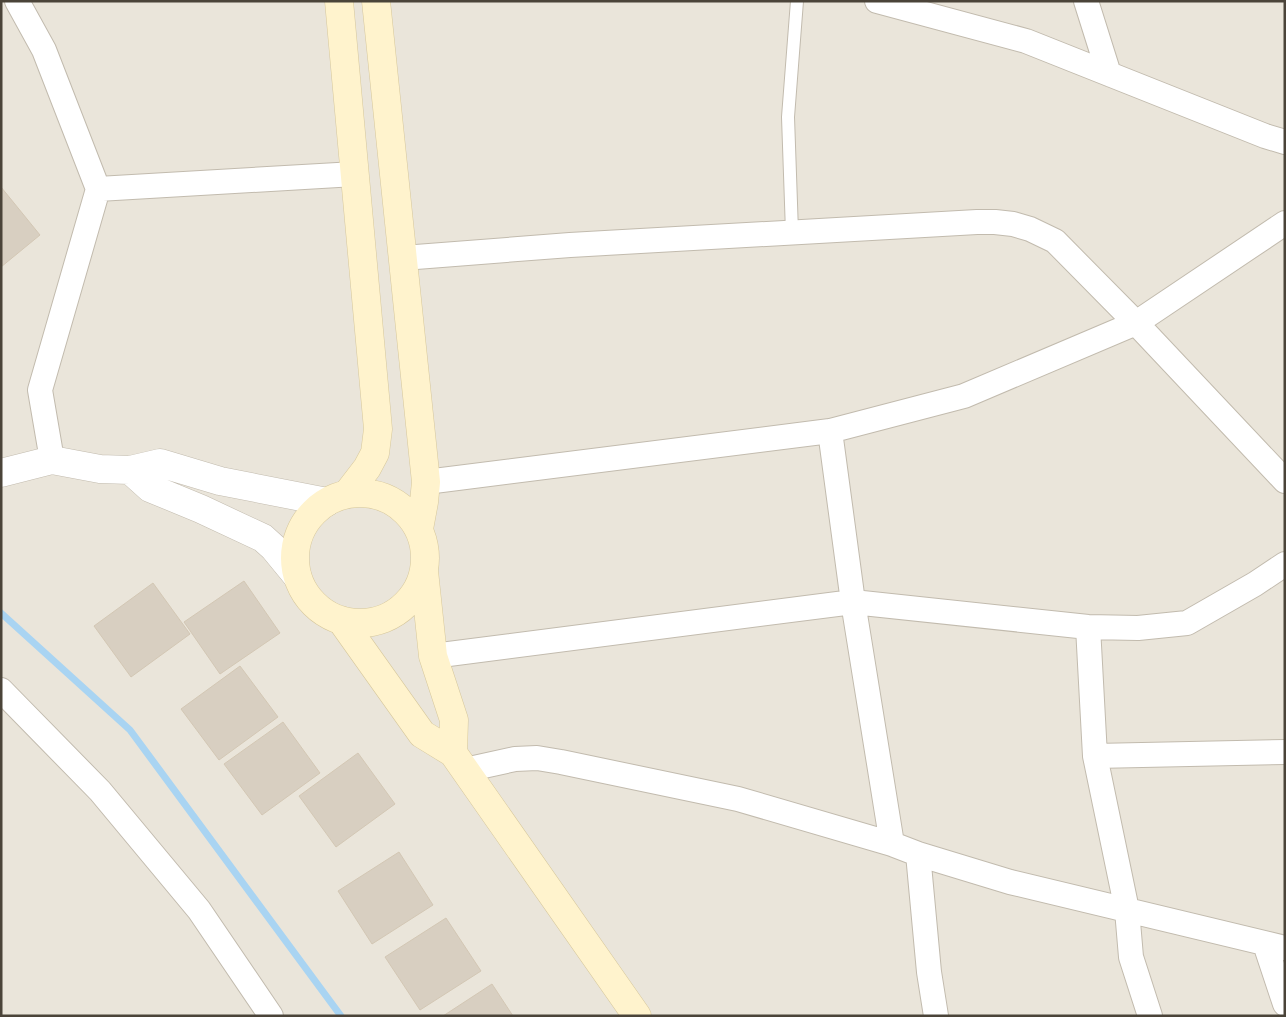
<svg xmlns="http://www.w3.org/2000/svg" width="1286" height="1017" font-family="Overpass,sans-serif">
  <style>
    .residential { fill: #eae5da }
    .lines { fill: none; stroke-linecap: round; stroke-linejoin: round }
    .stream { stroke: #a9d4f2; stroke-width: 7 }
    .building { fill: #d8cfc1; stroke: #d3c7b4 }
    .service-casing { stroke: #c2bbae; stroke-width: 14 }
    .minor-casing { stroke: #c2bbae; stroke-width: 26 }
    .tertiary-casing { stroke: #c2bbae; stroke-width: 29 }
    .secondary-casing { stroke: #d6c79b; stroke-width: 29 }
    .service { stroke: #fff; stroke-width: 12 }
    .minor { stroke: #fff; stroke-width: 24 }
    .tertiary { stroke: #fff; stroke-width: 28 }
    .secondary { stroke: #fff3cd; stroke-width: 28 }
  </style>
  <rect width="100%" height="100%" fill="#f6f3ec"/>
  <path class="residential" d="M1,1H1285V1016H1Z"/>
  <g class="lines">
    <path class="stream" d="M1,613L130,730L341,1016"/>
  </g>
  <path class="building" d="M1,187L40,235L1,267Z
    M244,581L280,633L220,674L184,622Z
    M153,583L190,634L131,677L94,626Z
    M240,666L278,717L219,760L181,709Z
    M283,722L320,773L262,815L224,764Z
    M358,753L395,804L336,847L299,796Z
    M399,852L433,905L372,944L338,891Z
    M446,918L481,971L420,1010L385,957Z
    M492,984L513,1016H443Z"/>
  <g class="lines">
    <defs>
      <path id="service" d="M792,232L788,117L797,1"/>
      <path id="minor" d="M17,1L44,50L98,189L40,390L52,460
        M877,1L1026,41L1265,136L1285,142
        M1086,1L1109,74
        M98,189L355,174
        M403,258L570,245L977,222H995L1013,224L1030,229L1055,241L1136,323L1285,481
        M830,431L853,602L892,844
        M426,482L830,431L964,396L1136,323L1285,223
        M1088,627L1095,756L1127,910L1131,957L1150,1016
        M433,656L853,602L1088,627L1138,628L1187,623L1255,584L1285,564
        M1,690L100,791L199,910L271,1016
        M1095,756L1285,752
        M465,770L515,759L537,758L561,762L738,799L892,844L918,854L1010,882L1285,948
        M918,854L929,972L936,1016
        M1265,944L1285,1004"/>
      <path id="tertiary" d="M130,470L160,463L220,481L327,502
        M1,473L52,460L100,469L130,470L150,488L201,509L263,538L274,548L297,576"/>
      <path id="secondary" d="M339,1L378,429L375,453L367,468L347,494
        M376,1L426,482L424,502L419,529
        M295 558a65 65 0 1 1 130 0a65 65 0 1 1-130 0Z
        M424,571L433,656L454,720L453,753
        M341,620L422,734L453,753L637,1016"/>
    </defs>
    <use href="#service" class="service-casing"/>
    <use href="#minor" class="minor-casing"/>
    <use href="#tertiary" class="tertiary-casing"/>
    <use href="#secondary" class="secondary-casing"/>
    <use href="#service" class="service"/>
    <use href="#minor" class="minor"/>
    <use href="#tertiary" class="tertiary"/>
    <use href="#secondary" class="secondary"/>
  </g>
  <rect width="1286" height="1017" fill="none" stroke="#4b4439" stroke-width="5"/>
</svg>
